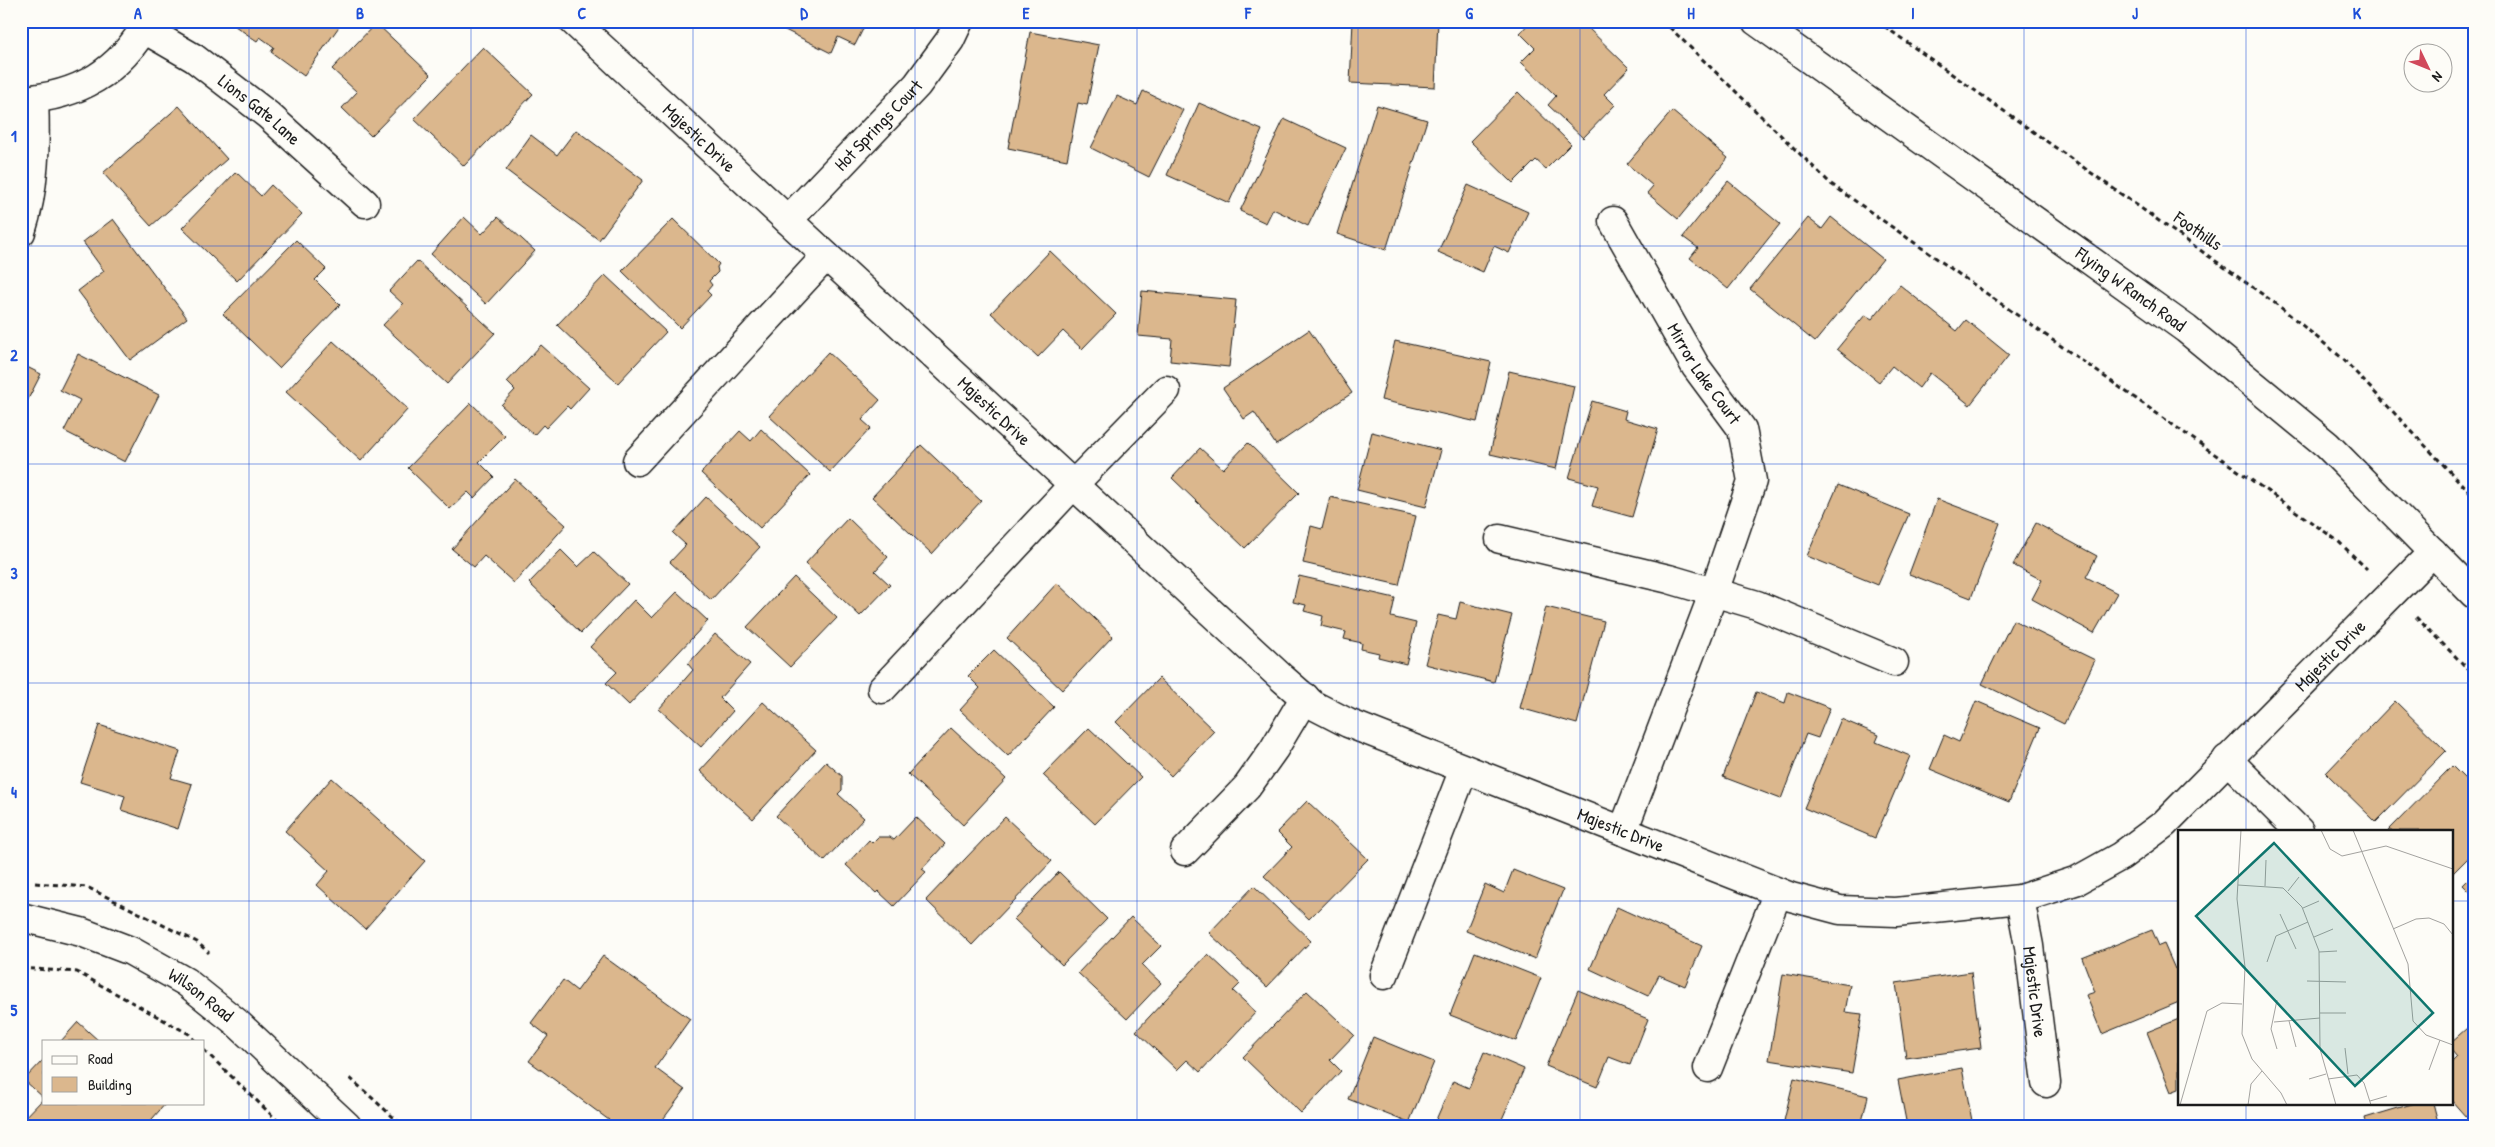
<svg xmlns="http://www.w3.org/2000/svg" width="2495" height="1147" font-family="'Patrick Hand',sans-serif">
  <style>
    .building { fill: #dbb78d; stroke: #1c1c1c }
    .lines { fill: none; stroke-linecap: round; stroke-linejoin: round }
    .minor-casing { stroke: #1c1c1c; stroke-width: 31 }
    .path { stroke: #1c1c1c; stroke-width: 3; stroke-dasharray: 5 4; stroke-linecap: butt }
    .minor { stroke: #fdfcf7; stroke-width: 28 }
    .grid { fill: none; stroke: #1d4ed8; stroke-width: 1; stroke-opacity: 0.55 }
    .labels { text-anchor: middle; stroke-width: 5; stroke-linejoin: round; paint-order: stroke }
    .street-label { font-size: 18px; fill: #1c1c1c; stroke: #fdfcf7 }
    .inset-road { fill: none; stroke: #a3a29f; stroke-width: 1 }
    .view { fill: #0f766e; fill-opacity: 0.15; stroke: #0f766e; stroke-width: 2.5 }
    .inset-edge { fill: none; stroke: #1c1c1c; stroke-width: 2.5 }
    .neatline { fill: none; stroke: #1d4ed8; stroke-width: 2 }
    .grid-label { font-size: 16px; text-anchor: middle; font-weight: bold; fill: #1d4ed8 }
  </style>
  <rect width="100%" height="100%" fill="#fdfcf7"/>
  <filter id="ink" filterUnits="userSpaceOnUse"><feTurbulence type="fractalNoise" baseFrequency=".02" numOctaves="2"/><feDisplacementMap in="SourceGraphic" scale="10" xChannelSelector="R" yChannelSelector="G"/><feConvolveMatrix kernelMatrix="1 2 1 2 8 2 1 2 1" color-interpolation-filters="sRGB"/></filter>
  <g filter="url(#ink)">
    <path class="building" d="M238,21H343L304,76L271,52L274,47L260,37L257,41L235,26Z
      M785,21H867L855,45L838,37L831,53L781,28Z
      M1353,21H1438L1435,87L1350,83Z
      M1531,21H1556L1561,26L1566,21H1581L1629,68L1604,94L1615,105L1583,138L1548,105L1556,96L1521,62L1535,48L1520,33Z
      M376,23L431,75L371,136L342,108L357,92L332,69Z
      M1030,32L1099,45L1087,105L1078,103L1067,160L1008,148Z
      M483,47L533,94L464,166L414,119Z
      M1143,91L1183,110L1149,177L1091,148L1117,96L1137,105Z
      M1518,92L1571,144L1546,169L1536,160L1513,183L1470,141Z
      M1199,103L1262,130L1229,203L1167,175Z
      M1377,105L1427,120L1386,250L1337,234Z
      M179,106L227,159L151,226L103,173Z
      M1672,111L1728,158L1678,219L1647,193L1653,186L1627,164Z
      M1284,119L1346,148L1308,226L1273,209L1266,223L1240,211Z
      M576,130L643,180L599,240L506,170L531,135L557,155Z
      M236,172L261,196L271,185L302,214L237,281L182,228Z
      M1728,181L1780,224L1728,289L1690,258L1698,248L1683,237Z
      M1468,185L1528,212L1509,253L1494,246L1483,272L1438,252Z
      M464,217L482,234L498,217L535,251L486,304L431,254Z
      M1831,217L1883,259L1815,342L1750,289L1808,218L1822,229Z
      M113,219L187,318L130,360L78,291L104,271L83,242Z
      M673,219L719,264L717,267L718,272L709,281L712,285L707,291L711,295L680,328L622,271Z
      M296,240L326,269L315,280L340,305L279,368L223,314Z
      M1050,251L1116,314L1082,349L1063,331L1038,357L991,313Z
      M417,261L495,333L447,384L383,325L403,304L389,291Z
      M605,275L666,332L618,383L557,325Z
      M1900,285L1957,331L1966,320L2009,355L1970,405L1930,373L1919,388L1892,366L1879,382L1837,349L1865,315L1872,319Z
      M1142,291L1236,300L1229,367L1170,361L1172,339L1138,336Z
      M1309,330L1352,393L1276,445L1254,412L1244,419L1223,388Z
      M333,341L408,409L361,461L286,392Z
      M1395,341L1491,362L1477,422L1381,400Z
      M541,345L589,388L570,409L567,406L546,428L543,425L534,435L501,405L515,390L507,382Z
      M828,352L880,400L862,420L871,428L830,472L769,416Z
      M78,354L159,395L125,462L64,431L80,400L60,390Z
      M21,364L41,374L21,413Z
      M1509,371L1574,386L1556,469L1490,454Z
      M1592,401L1626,411L1624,419L1658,429L1632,517L1592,506L1598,486L1569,478Z
      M471,403L505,436L479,462L494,477L474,498L468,492L450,509L408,468Z
      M761,429L810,475L760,528L701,473L740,431L751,441Z
      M1372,432L1441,450L1426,507L1357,490Z
      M1248,443L1299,493L1245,548L1172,478L1200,448L1223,469Z
      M921,445L981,501L932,554L872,497Z
      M515,479L566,525L514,583L484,556L474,567L452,549Z
      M1838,485L1909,514L1878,585L1807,556Z
      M706,497L760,547L711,600L670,562L686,545L673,533Z
      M1330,497L1416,516L1399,585L1303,563L1311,526L1322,529Z
      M1937,499L2000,523L1971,598L1909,574Z
      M848,518L888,557L875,571L890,585L860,616L805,564Z
      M2036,523L2097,556L2086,577L2117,593L2094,633L2032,599L2042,580L2013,565Z
      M561,550L578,567L594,552L628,584L581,633L529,583Z
      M1299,576L1395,598L1391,617L1416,623L1406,664L1378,657L1379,653L1361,649L1362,643L1344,639L1346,632L1321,626L1323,616L1304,611L1306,605L1293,602Z
      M794,577L837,618L790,667L747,627Z
      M1057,583L1113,636L1062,690L1007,638Z
      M677,592L708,621L629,705L606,683L617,672L590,647L634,600L652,618Z
      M1460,602L1512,615L1494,682L1425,664L1438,615L1456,619Z
      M1546,607L1604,621L1577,724L1520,708Z
      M2013,620L2095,660L2064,724L1982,684Z
      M715,634L750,664L720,698L733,711L701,747L659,709L693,670L688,664Z
      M994,650L1054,707L1008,756L960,710L980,688L968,676Z
      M1159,678L1214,731L1171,776L1116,722Z
      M1756,692L1785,703L1788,692L1830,708L1818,738L1806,734L1781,799L1723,777Z
      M21,694L26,696L21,708Z
      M1976,701L2040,728L2009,802L1930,769L1944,735L1959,742Z
      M2395,701L2446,751L2376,822L2326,773Z
      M763,702L816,750L753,819L700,771Z
      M1841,719L1879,735L1876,742L1910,756L1875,838L1804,808Z
      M99,725L180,751L171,778L192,784L178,829L121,810L125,796L80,782Z
      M951,728L1006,779L963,825L908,774Z
      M1089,728L1141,777L1095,824L1043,775Z
      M826,762L842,776V790L838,794L864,818L824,861L776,816Z
      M2452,766L2474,788V852L2451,875V831H2388Z
      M332,778L425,861L365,929L317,885L329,871L285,831Z
      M1307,801L1368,859L1309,919L1264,876L1292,847L1277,832Z
      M916,817L945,844L922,869L926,872L894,906L878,891L876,893L846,865L869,840L872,843L878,837H890L894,840Z
      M1005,817L1052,861L972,945L926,900Z
      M1513,870L1563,890L1535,959L1466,931L1485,884L1504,893Z
      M1059,872L1107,919L1062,965L1014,919Z
      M2474,874V896L2463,885Z
      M1254,886L1311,941L1267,987L1209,933Z
      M1617,907L1702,946L1685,986L1659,975L1648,996L1590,969Z
      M1131,917L1161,946L1142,965L1161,983L1127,1019L1078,973Z
      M2152,930L2159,946L2164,944L2175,969L2179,967V1002L2102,1034L2086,995L2095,992L2082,958Z
      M1475,952L1541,978L1516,1041L1450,1015Z
      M1208,954L1240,984L1233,991L1256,1012L1200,1072L1187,1060L1177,1070L1136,1031Z
      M603,956L690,1019L655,1068L685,1090L658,1126H617L529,1061L548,1036L531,1023L563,980L577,991Z
      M1971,972L1981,1048L1906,1058L1896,983Z
      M1783,974L1850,985L1845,1012L1862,1014L1852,1073L1769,1060Z
      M1578,990L1648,1019L1630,1065L1609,1057L1597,1087L1546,1066Z
      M1307,991L1354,1035L1330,1060L1341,1071L1301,1113L1243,1057Z
      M2179,1019V1089L2171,1092L2147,1032Z
      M78,1022L99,1041H61Z
      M2474,1022V1126L2451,1100V1063L2457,1057L2451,1050V1042Z
      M1373,1037L1434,1062L1409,1123L1348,1099Z
      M1484,1052L1524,1069L1499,1126H1443L1435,1122L1453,1081L1469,1088Z
      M44,1059V1103H166L146,1126H25L21,1122L44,1098L24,1080Z
      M1962,1068L1973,1126H1907L1898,1080Z
      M1794,1078L1868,1096L1861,1126H1787L1788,1122L1784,1121Z
      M2415,1103H2433L2439,1126H2367L2365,1118Z
      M1624,1122L1634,1126H1622Z"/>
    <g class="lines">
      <defs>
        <g id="minor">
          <path id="s1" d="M573,21L1282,678L1313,705L1348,723L1791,897L1840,910L1896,912L2020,899L2078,880L2121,856L2164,824L2433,552"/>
          <path id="s2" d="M1756,21L2186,329L2327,445L2474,594"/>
          <path id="s3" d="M144,29L194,58L268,115L365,203"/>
          <path d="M21,100C79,96 120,72 148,21"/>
          <path id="s4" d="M788,220L917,85L950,40L959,21"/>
          <path id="s5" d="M1613,221L1696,367L1742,429L1752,481L1714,592L1623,831"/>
          <path d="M21,232C35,189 36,143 34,99"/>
          <path d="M637,461L826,256"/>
          <path d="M1500,539L1669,579L1757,605L1894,662"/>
          <path d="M882,689L1073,485L1166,390"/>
          <path d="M2227,759L2299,831"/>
          <path d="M1185,851L1247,787L1274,749L1305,697"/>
          <path id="s6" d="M2020,899L2029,946L2046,1083"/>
          <path id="s7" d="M21,917L81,932L131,951L186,982L236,1022L347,1126"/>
          <path d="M1384,975L1464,769"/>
          <path d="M1708,1068L1778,892"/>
        </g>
      </defs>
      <use href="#minor" class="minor-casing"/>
      <path class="path" d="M1663,21L1831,184L2338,541L2367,569
        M1877,21L2279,306L2342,358L2474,497
        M2416,617L2474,675
        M35,883L87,887L197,942L209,953
        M21,968L77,972L189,1034L195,1041
        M204,1050L283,1126
        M350,1078L403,1126"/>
      <use href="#minor" class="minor"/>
    </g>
  </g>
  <path class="grid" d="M249,21V1126M471,21V1126M693,21V1126M915,21V1126M1137,21V1126M1358,21V1126M1580,21V1126M1802,21V1126M2024,21V1126M2246,21V831M21,246H2474M21,464H2474M21,683H2474M21,901H2179M2451,901H2474M2246,1103V1126"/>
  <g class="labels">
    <g class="street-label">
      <text dy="6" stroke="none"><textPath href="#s3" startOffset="141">Lions Gate Lane</textPath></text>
      <text dy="6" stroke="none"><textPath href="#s4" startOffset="131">Hot Springs Court</textPath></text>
      <text dy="6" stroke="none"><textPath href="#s1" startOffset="172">Majestic Drive</textPath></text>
      <text transform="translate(2198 231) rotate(35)" y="6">Foothills</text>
      <text dy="6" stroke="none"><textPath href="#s2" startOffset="461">Flying W Ranch Road</textPath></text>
      <text dy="6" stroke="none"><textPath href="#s5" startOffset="178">Mirror Lake Court</textPath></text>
      <text dy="6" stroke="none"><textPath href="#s1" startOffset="574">Majestic Drive</textPath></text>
      <text dy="6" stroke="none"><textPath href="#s1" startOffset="2155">Majestic Drive</textPath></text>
      <text dy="6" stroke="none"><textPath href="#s1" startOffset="1340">Majestic Drive</textPath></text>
      <text dy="6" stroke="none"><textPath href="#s6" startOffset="94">Majestic Drive</textPath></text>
      <text dy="6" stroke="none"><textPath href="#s7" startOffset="198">Wilson Road</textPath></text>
    </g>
  </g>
  <g transform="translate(2178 830)">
    <rect width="275" height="275" fill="#fdfcf7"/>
    <path class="inset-road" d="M63,0L59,69L67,137L64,204L74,229L103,263L109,275M143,0L152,19L164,26L208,16L275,39M175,0L230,134L235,191L248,205L275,215M60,55L105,58L124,77L141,121L142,219L158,275M87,56L88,30M110,61L121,47M125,78L141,71M102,84L118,119M215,99L238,89L251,88L266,94L275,105M136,107L155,99M141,122L159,121M89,132L98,106L130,92M129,151L168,152M142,183H168M111,191L118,217M96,192L142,188M167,218L170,244M99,219L93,199L99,170M251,240L262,210M131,249L148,244M150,249L179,245L186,253L193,275M192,271L209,266M2,275L29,181L44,173L64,174M70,275L73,254L84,241"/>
    <path class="view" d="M96,13L255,183L177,256L18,86Z"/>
    <rect width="275" height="275" class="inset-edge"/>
  </g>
  <rect width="2495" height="1147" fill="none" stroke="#fdfcf7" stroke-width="55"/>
  <rect x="42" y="1040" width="162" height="65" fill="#fdfcf7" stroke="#a3a29f"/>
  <rect x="52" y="1056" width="25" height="8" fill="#fdfcf7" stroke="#a3a29f"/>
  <text x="88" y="1064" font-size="15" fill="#1c1c1c">Road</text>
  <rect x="52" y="1077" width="25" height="15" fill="#dbb78d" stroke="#a3a29f"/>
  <text x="88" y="1090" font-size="15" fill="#1c1c1c">Building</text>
  <g transform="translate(2428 68) rotate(133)"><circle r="24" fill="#fdfcf7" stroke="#a3a29f"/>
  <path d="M0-4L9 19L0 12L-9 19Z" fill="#d1495b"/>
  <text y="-8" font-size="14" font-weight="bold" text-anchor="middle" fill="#1c1c1c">N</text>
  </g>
  <rect x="28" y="28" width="2440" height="1092" class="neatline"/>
  <g class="grid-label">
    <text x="138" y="19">A</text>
    <text x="360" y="19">B</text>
    <text x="582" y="19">C</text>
    <text x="804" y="19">D</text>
    <text x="1026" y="19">E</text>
    <text x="1248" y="19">F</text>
    <text x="1469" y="19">G</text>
    <text x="1691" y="19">H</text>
    <text x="1913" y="19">I</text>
    <text x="2135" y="19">J</text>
    <text x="2357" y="19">K</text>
    <text x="14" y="142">1</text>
    <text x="14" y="361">2</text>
    <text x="14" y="579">3</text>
    <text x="14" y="798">4</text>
    <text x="14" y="1016">5</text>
  </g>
</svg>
